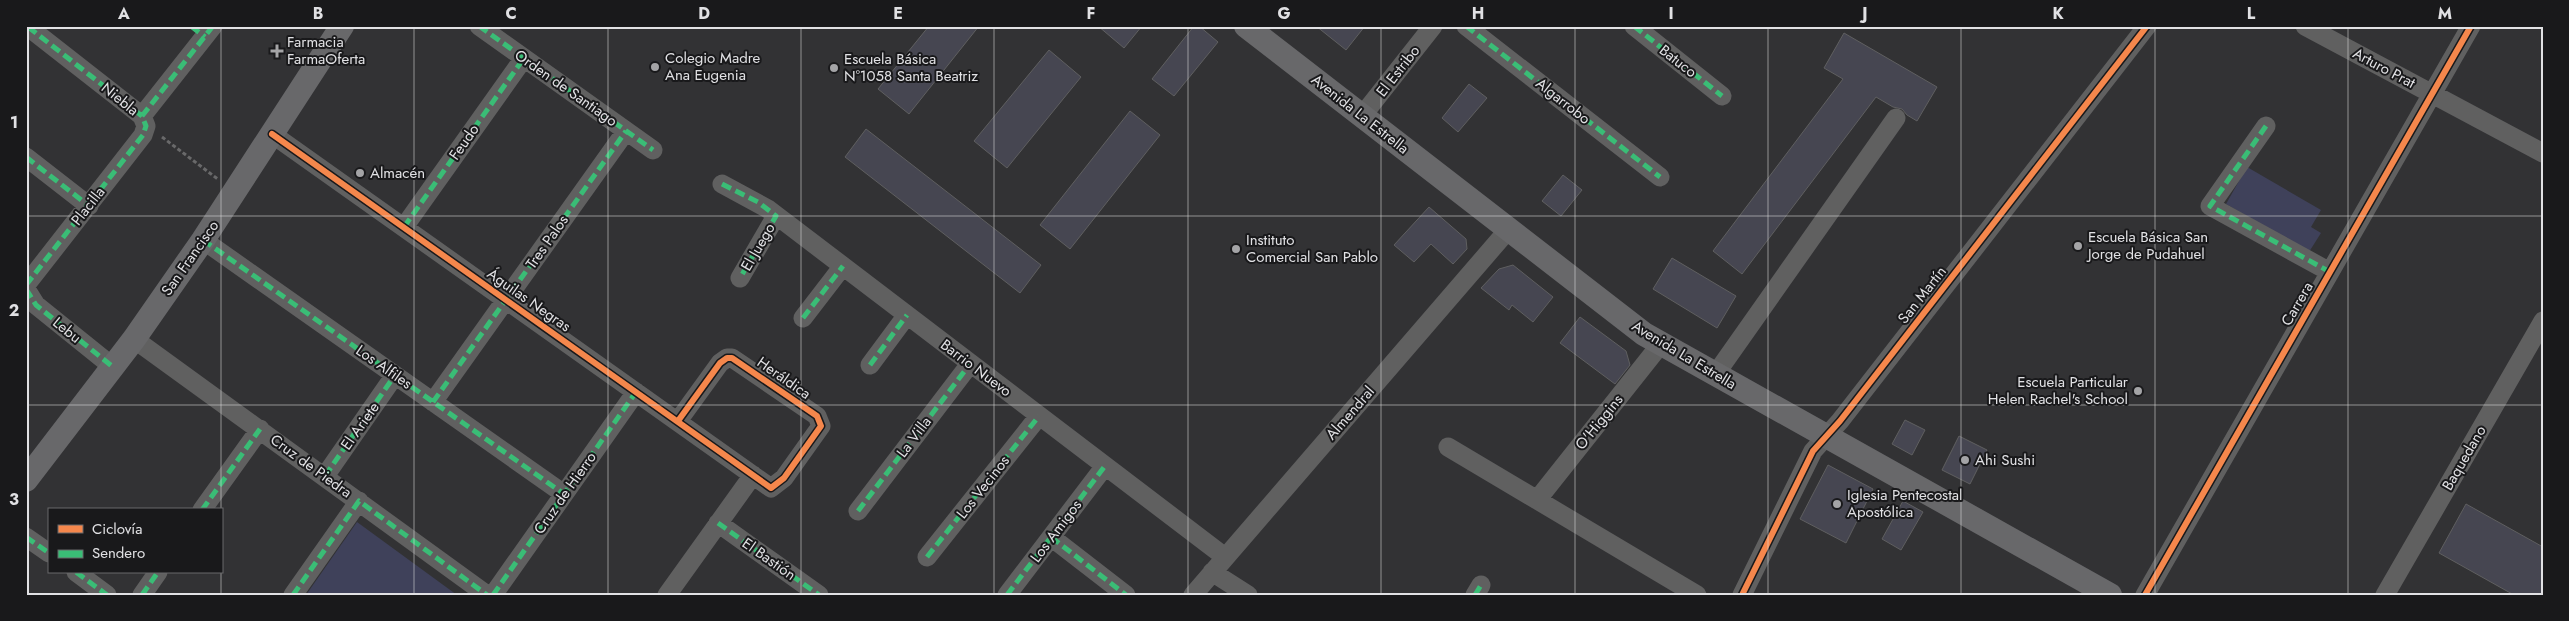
<svg xmlns="http://www.w3.org/2000/svg" width="2569" height="621" font-family="Jost,sans-serif">
  <style>
    .green { fill: #3f415a }
    .building { fill: #464651; stroke: #5f5f60 }
    .lines { fill: none; stroke-linecap: round; stroke-linejoin: round }
    .path { stroke: #69696a; stroke-width: 3; stroke-dasharray: 4 2.5; stroke-linecap: butt }
    .minor { stroke: #606060; stroke-width: 19 }
    .major { stroke: #68686a; stroke-width: 24 }
    .quiet { stroke: #3abd76; stroke-width: 5; stroke-dasharray: 10 5; stroke-linecap: butt }
    .cycleway-casing { stroke: #19191b; stroke-width: 9 }
    .cycleway { stroke: #f5874c; stroke-width: 6 }
    .grid { fill: none; stroke: #e1e1e4; stroke-width: 1; stroke-opacity: 0.55 }
    .poi-dot { fill: #a4a4a6; stroke: #19191b; stroke-width: 2 }
    .labels { text-anchor: middle; stroke-width: 4; stroke-linejoin: round; paint-order: stroke }
    .poi-label { font-size: 15px; fill: #e1e1e4; stroke: #19191b; text-anchor: start }
    .street-label { font-size: 15px; fill: #e1e1e4; stroke: #19191b }
    .neatline { fill: none; stroke: #e1e1e4; stroke-width: 2 }
    .grid-label { font-size: 16px; text-anchor: middle; font-weight: bold; fill: #e1e1e4 }
  </style>
  <rect width="100%" height="100%" fill="#323234"/>
  <path class="green" d="M2247,167L2321,210L2311,227L2321,233L2309,252L2226,204Z
    M357,522L457,595H306Z"/>
  <path class="building" d="M929,26H979L909,114L878,89Z
    M1098,26H1142L1124,48Z
    M1194,26H1199L1218,42L1174,96L1152,79Z
    M1316,26H1365L1346,50Z
    M1844,33L1937,87L1917,121L1907,115L1902,109L1893,107L1876,97L1742,274L1713,251L1843,79L1824,68Z
    M1049,50L1081,77L1007,168L974,141Z
    M1469,84L1487,98L1458,132L1442,118Z
    M1130,111L1160,135L1070,249L1040,225Z
    M866,129L1041,265L1020,293L845,157Z
    M1563,175L1582,190L1561,216L1542,201Z
    M1429,207L1466,239L1467,249L1453,264L1431,244L1414,262L1394,245Z
    M1672,258L1736,296L1717,328L1653,289Z
    M1513,265L1553,297L1533,322L1512,305L1509,310L1481,288L1499,269Z
    M1580,317L1626,351L1630,365L1615,384L1560,343Z
    M1905,420L1925,430L1912,455L1892,444Z
    M1959,436L1987,450L1970,484L1942,470Z
    M1828,465L1873,489L1846,543L1800,519Z
    M1903,501L1923,512L1901,550L1882,539Z
    M2466,504L2543,547V595H2514L2439,553Z"/>
  <g class="lines">
    <path class="path" d="M162,137L219,180"/>
    <path class="minor" d="M479,26L653,150
      M1466,26L1660,177
      M1634,26L1722,96
      M2305,26L2543,153
      M142,116L213,26
      M1362,116L1433,26
      M2266,126L2210,206L2330,272
      M272,134L771,488L784,478L821,426L817,416L732,358H727L720,363L678,421
      M26,157L89,206
      M722,184L768,209L1225,557
      M404,227L524,58
      M203,240L564,494
      M740,278L776,216
      M26,285L143,135L146,126L142,116L27,26
      M26,289L36,305L113,367
      M803,318L843,266
      M134,339L487,595
      M870,365L907,315
      M1715,375L1896,118
      M433,402L626,131
      M1448,447L1697,595
      M325,476L395,375
      M1537,500L1660,345
      M202,510L260,429
      M858,511L970,364
      M718,523L819,595
      M26,537L49,553
      M1051,537L1126,595
      M927,557L1039,416
      M76,572L107,595
      M1212,572L1248,595
      M142,595L158,572
      M293,595L359,501
      M493,595L636,392
      M667,595L753,475
      M1007,595L1105,466
      M1193,595L1508,230
      M1475,595L1481,585
      M1742,595L1813,451L1840,421L2147,26
      M2145,595L2471,26
      M2385,595L2543,321"/>
    <path class="major" d="M1246,26L1644,334L2110,595
      M26,480L134,339L203,240L342,26"/>
    <path class="quiet" d="M191,26L205,37
      M479,26L653,150
      M1466,26L1660,177
      M1634,26L1722,96
      M142,116L213,26
      M2266,126L2210,206L2330,272
      M26,157L89,206
      M722,184L758,202L776,216L740,278
      M404,227L524,58
      M203,240L564,494
      M26,285L143,135L146,126L142,116L27,26
      M26,289L36,305L113,367
      M803,318L843,266
      M870,365L907,315
      M433,402L626,131
      M325,476L395,375
      M202,510L260,429
      M858,511L970,364
      M718,523L819,595
      M26,537L49,553
      M1051,537L1126,595
      M927,557L1039,416
      M76,572L107,595
      M142,595L158,572
      M293,595L359,501L487,595
      M493,595L636,392
      M1007,595L1105,466
      M1475,595L1481,585"/>
    <defs>
      <path id="cycleway" d="M272,134L771,488L784,478L821,426L817,416L732,358H727L720,363L678,421
        M1742,595L1813,451L1840,421L2147,26
        M2145,595L2471,26"/>
    </defs>
    <use href="#cycleway" class="cycleway-casing"/>
    <use href="#cycleway" class="cycleway"/>
  </g>
  <path class="grid" d="M221,26V510M414,26V595M608,26V595M801,26V595M994,26V595M1188,26V595M1381,26V595M1575,26V595M1768,26V595M1961,26V595M2155,26V595M2348,26V595M26,216H2543M26,405H2543M221,572V595"/>
  <g class="poi-dot">
    <path d="M274.5 43.5h5v5h5v5h-5v5h-5v-5h-5v-5h5z"/>
    <circle cx="655" cy="67" r="5"/>
    <circle cx="834" cy="68" r="5"/>
    <circle cx="360" cy="173" r="5"/>
    <circle cx="2078" cy="246" r="5"/>
    <circle cx="1236" cy="249" r="5"/>
    <circle cx="2138" cy="391" r="5"/>
    <circle cx="1965" cy="460" r="5"/>
    <circle cx="1837" cy="504" r="5"/>
  </g>
  <g class="labels">
    <g class="poi-label">
      <text x="287" y="47">Farmacia<tspan x="287" dy="17">FarmaOferta</tspan></text>
      <text x="665" y="63">Colegio Madre<tspan x="665" dy="17">Ana Eugenia</tspan></text>
      <text x="844" y="64">Escuela Básica<tspan x="844" dy="17">N°1058 Santa Beatriz</tspan></text>
      <text x="370" y="178">Almacén</text>
      <text x="2088" y="242">Escuela Básica San<tspan x="2088" dy="17">Jorge de Pudahuel</tspan></text>
      <text x="1246" y="245">Instituto<tspan x="1246" dy="17">Comercial San Pablo</tspan></text>
      <text x="2128" y="387" text-anchor="end">Escuela Particular<tspan x="2128" dy="17">Helen Rachel's School</tspan></text>
      <text x="1975" y="465">Ahi Sushi</text>
      <text x="1847" y="500">Iglesia Pentecostal<tspan x="1847" dy="17">Apostólica</tspan></text>
    </g>
    <g class="street-label">
      <text transform="translate(1678 61) rotate(38)" y="5">Batuco</text>
      <text transform="translate(2384 68) rotate(28)" y="5">Arturo Prat</text>
      <text transform="translate(1398 71) rotate(-52)" y="5">El Estribo</text>
      <text transform="translate(566 88) rotate(35)" y="5">Orden de Santiago</text>
      <text transform="translate(120 99) rotate(39)" y="5">Niebla</text>
      <text transform="translate(1563 101) rotate(38)" y="5">Algarrobo</text>
      <text transform="translate(1360 114) rotate(38)" y="5">Avenida La Estrella</text>
      <text transform="translate(464 142) rotate(-55)" y="5">Feudo</text>
      <text transform="translate(88 206) rotate(-52)" y="5">Placilla</text>
      <text transform="translate(547 242) rotate(-55)" y="5">Tres Palos</text>
      <text transform="translate(758 247) rotate(-60)" y="5">El Juego</text>
      <text transform="translate(190 258) rotate(-55)" y="5">San Francisco</text>
      <text transform="translate(1922 295) rotate(-52)" y="5">San Martín</text>
      <text transform="translate(529 300) rotate(35)" y="5">Águilas Negras</text>
      <text transform="translate(2297 304) rotate(-60)" y="5">Carrera</text>
      <text transform="translate(67 330) rotate(39)" y="5">Lebu</text>
      <text transform="translate(1684 355) rotate(31)" y="5">Avenida La Estrella</text>
      <text transform="translate(384 367) rotate(35)" y="5">Los Alfiles</text>
      <text transform="translate(976 368) rotate(37)" y="5">Barrio Nuevo</text>
      <text transform="translate(784 378) rotate(35)" y="5">Heráldica</text>
      <text transform="translate(1350 413) rotate(-49)" y="5">Almendral</text>
      <text transform="translate(1599 422) rotate(-51)" y="5">O'Higgins</text>
      <text transform="translate(360 426) rotate(-55)" y="5">El Ariete</text>
      <text transform="translate(914 437) rotate(-53)" y="5">La Villa</text>
      <text transform="translate(2464 458) rotate(-60)" y="5">Baquedano</text>
      <text transform="translate(311 466) rotate(36)" y="5">Cruz de Piedra</text>
      <text transform="translate(983 487) rotate(-52)" y="5">Los Vecinos</text>
      <text transform="translate(565 493) rotate(-55)" y="5">Cruz de Hierro</text>
      <text transform="translate(1056 531) rotate(-53)" y="5">Los Amigos</text>
      <text transform="translate(769 559) rotate(35)" y="5">El Bastión</text>
    </g>
  </g>
  <rect width="2569" height="621" fill="none" stroke="#19191b" stroke-width="55"/>
  <rect x="48" y="508" width="175" height="65" fill="#19191b" stroke="#69696b"/>
  <rect x="58" y="525" width="25" height="8" fill="#f5874c" stroke="#69696b"/>
  <text x="92" y="534" font-size="15" fill="#e1e1e4">Ciclovía</text>
  <rect x="58" y="550" width="25" height="8" fill="#3abd76" stroke="#69696b"/>
  <text x="92" y="558" font-size="15" fill="#e1e1e4">Sendero</text>
  <rect x="28" y="28" width="2514" height="566" class="neatline"/>
  <g class="grid-label">
    <text x="124" y="19">A</text>
    <text x="318" y="19">B</text>
    <text x="511" y="19">C</text>
    <text x="704" y="19">D</text>
    <text x="898" y="19">E</text>
    <text x="1091" y="19">F</text>
    <text x="1284" y="19">G</text>
    <text x="1478" y="19">H</text>
    <text x="1671" y="19">I</text>
    <text x="1865" y="19">J</text>
    <text x="2058" y="19">K</text>
    <text x="2251" y="19">L</text>
    <text x="2445" y="19">M</text>
    <text x="14" y="128">1</text>
    <text x="14" y="316">2</text>
    <text x="14" y="505">3</text>
  </g>
</svg>
